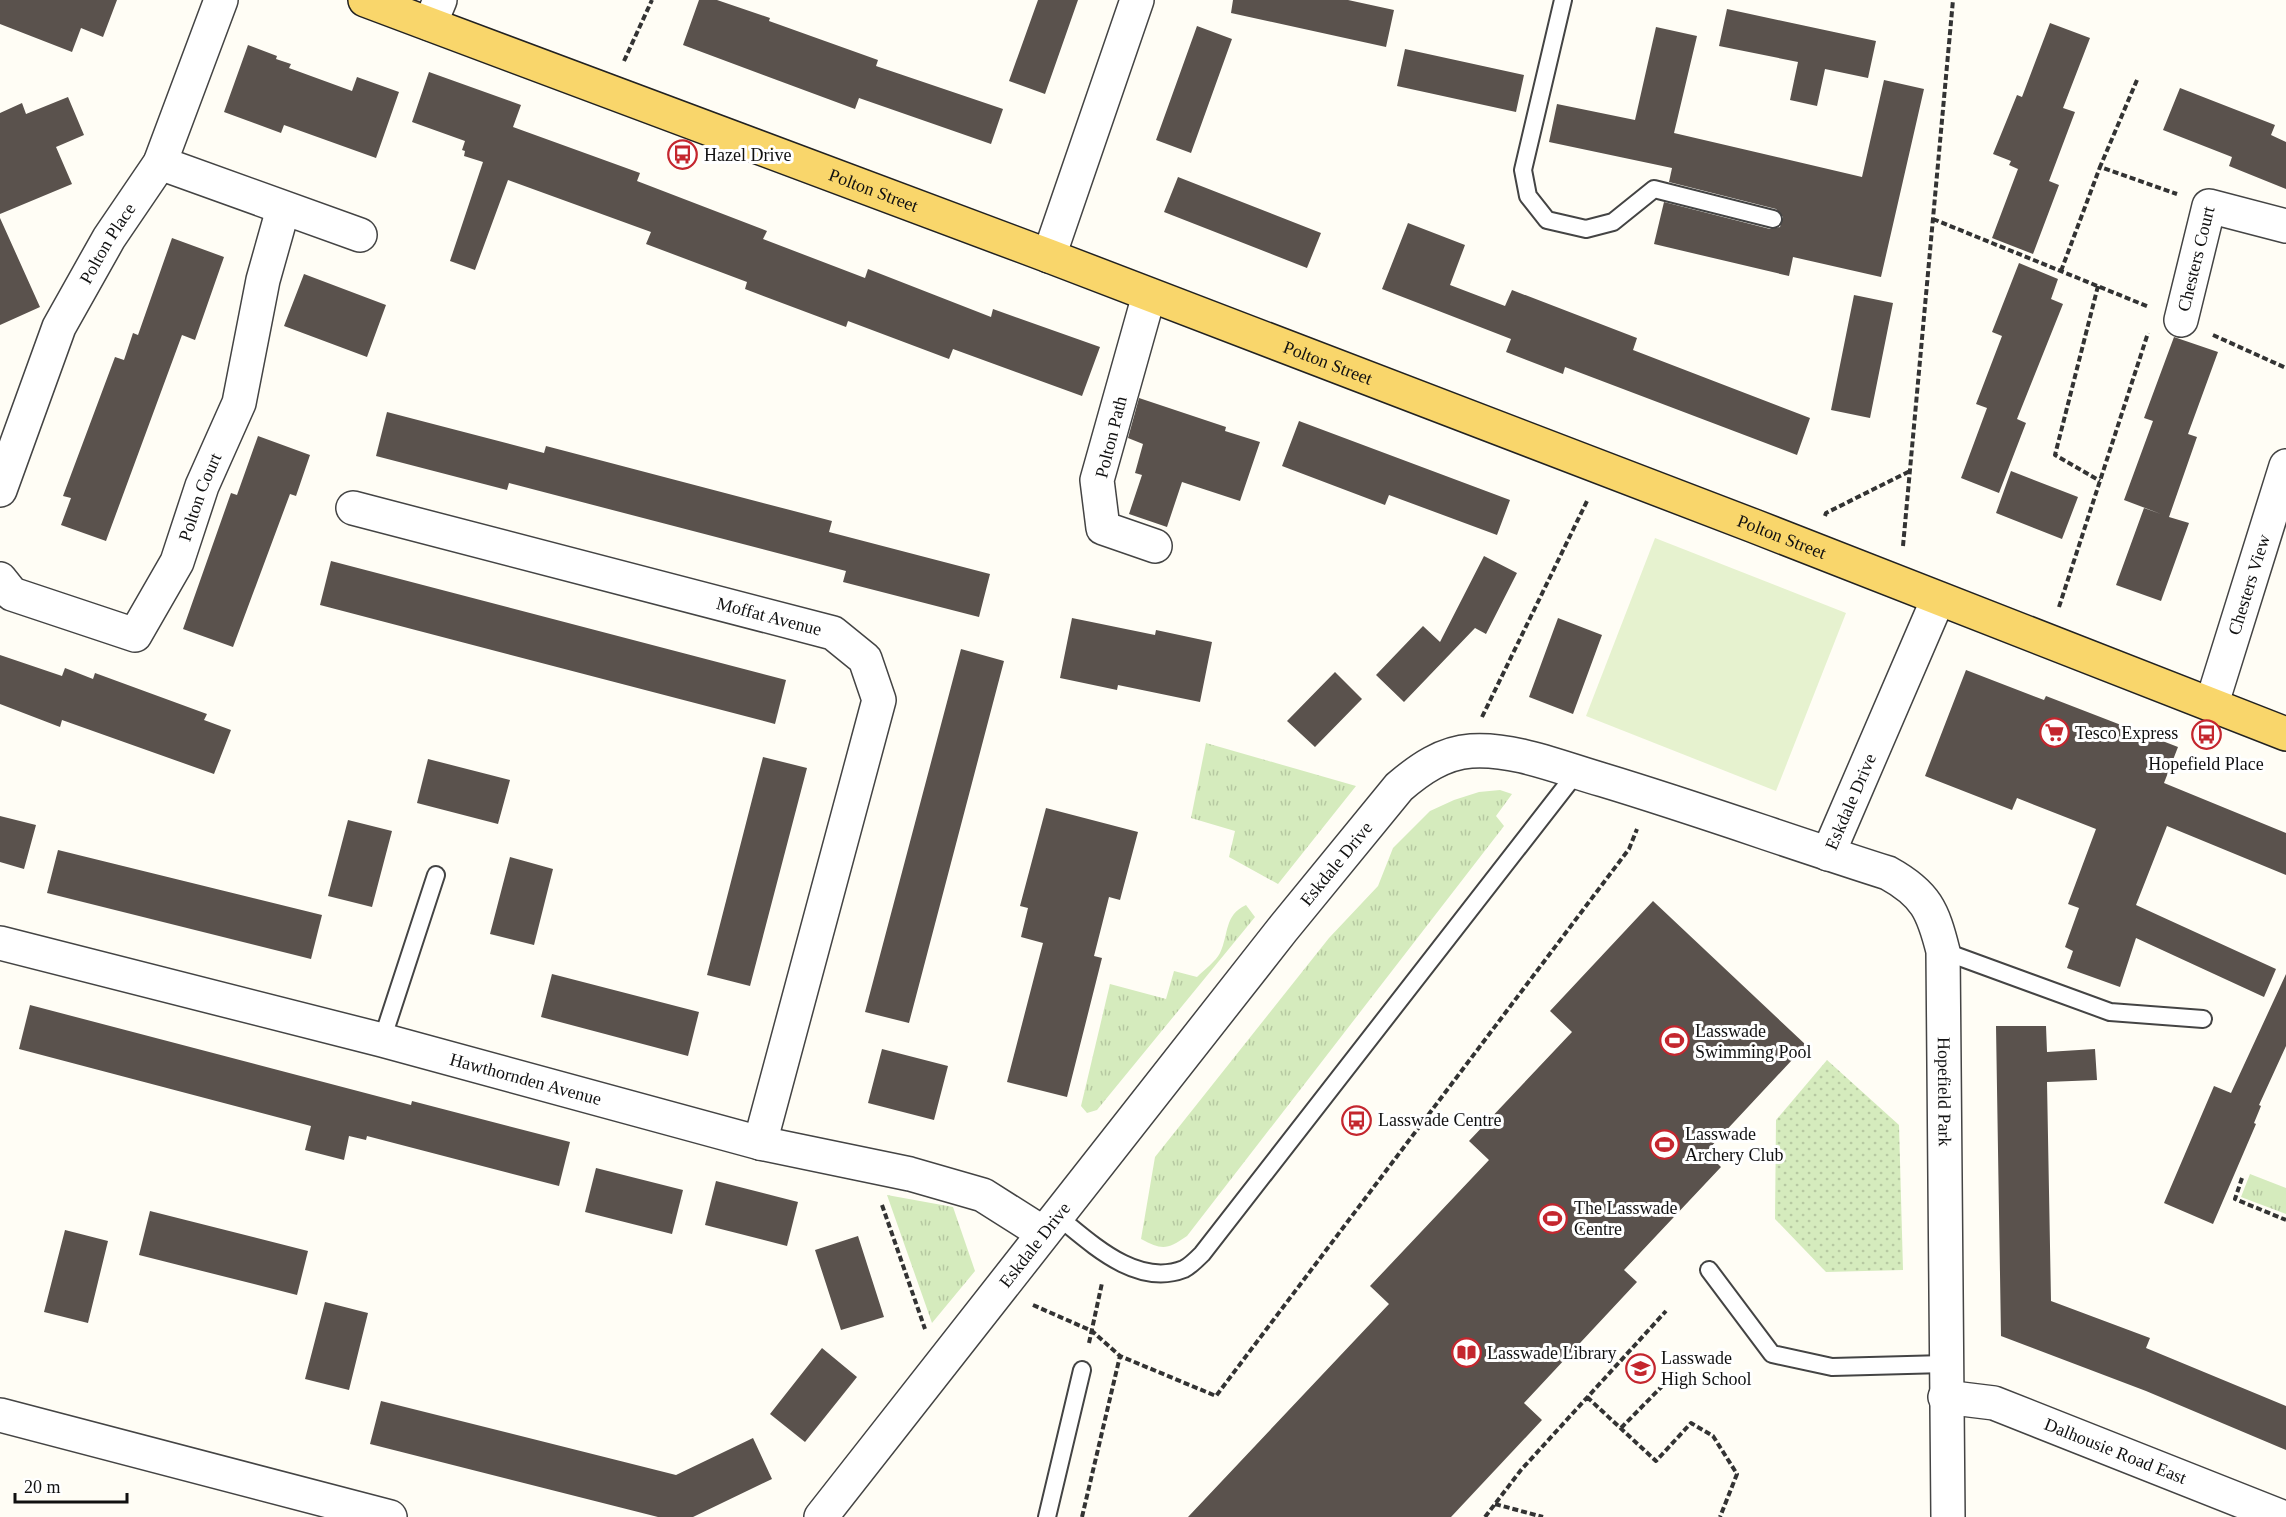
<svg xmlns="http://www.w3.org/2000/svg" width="2286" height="1517" font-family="Georgia,serif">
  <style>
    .grass { fill: url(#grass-tufts) }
    .park { fill: url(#park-dots) }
    .pitch { fill: #e6f2cf }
    .building { fill: #5a524d }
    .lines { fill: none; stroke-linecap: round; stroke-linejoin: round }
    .service-casing { stroke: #444; stroke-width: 20 }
    .minor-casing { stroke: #444; stroke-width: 36 }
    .primary-casing { stroke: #222; stroke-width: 36 }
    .path { stroke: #333; stroke-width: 4; stroke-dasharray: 6 3; stroke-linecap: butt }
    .service { stroke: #fff; stroke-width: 16 }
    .minor { stroke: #fff; stroke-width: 33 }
    .primary { stroke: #f9d66b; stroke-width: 33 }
    .labels { text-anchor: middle; stroke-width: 6; stroke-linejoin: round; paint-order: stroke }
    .poi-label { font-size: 18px; fill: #111; stroke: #fff; text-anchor: start }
    .street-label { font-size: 18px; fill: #111; stroke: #fff }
  </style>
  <defs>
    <pattern id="grass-tufts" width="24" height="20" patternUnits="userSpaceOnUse" patternTransform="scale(1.5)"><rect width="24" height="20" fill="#d5ebbd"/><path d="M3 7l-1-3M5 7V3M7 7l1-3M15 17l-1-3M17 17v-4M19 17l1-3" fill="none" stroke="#b6c8a1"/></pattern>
    <pattern id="park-dots" width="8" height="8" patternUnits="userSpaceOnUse" patternTransform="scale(1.5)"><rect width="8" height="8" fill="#d5ebbd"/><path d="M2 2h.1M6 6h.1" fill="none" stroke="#b6c8a1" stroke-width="1.8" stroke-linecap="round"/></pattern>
  </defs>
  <rect width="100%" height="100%" fill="#fffdf5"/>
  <path class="grass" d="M1206,743L1356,786L1278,884L1229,857L1235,831L1191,818Z
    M1500,790L1512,794L1496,816L1504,826L1187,1236C1167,1250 1162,1250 1141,1239L1155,1157L1329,938L1378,886L1393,848L1430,811L1454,800L1479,792Z
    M1246,905L1255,917L1097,1110L1087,1113L1081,1106L1110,984L1166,999L1174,971L1197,977C1204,970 1216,961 1220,953C1229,934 1224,915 1246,905Z
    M2250,1174L2286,1188V1214L2241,1197Z
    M887,1195L953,1207L975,1271L932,1323Z"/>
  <path class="park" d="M1827,1060L1899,1125L1903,1270L1826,1272L1775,1219L1776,1120Z"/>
  <path class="pitch" d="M1655,538L1846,613L1776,791L1586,716Z"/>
  <path class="building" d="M0,0H117L103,37L81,28L72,52L0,24Z
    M699,0H717L770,18L769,21L878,60L876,66L1003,109L991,144L859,98L855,109L683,45Z
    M1038,0H1078L1045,94L1009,81Z
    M1233,0H1348L1394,10L1386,47L1231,13Z
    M1727,9L1876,41L1868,78L1825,69L1817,106L1790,100L1798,62L1719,46Z
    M2050,23L2090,38L2063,108L2075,112L2049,181L2059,185L2033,254L1992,238L2018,169L2009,165L2011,161L1993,154L2017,95L2022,97Z
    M1197,26L1232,39L1191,153L1156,140Z
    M1656,27L1697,36L1674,133L1862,177L1884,80L1924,89L1881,277L1793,257L1789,276L1654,244L1664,202L1770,229L1780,227L1783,217L1776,209L1669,182L1672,168L1549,142L1557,104L1635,120Z
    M248,45L277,56L276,59L291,64L289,68L352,91L357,77L399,92L376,158L284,125L281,133L224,112Z
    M1405,49L1524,75L1516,112L1397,86Z
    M429,72L521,105L513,127L640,173L637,181L767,231L763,239L865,278L868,269L991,317L993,309L1100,347L1082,396L953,349L949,359L848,321L846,327L745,289L747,282L646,244L651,232L508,180L475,270L450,261L483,162L464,156L465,151L462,150L465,141L412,122Z
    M2180,88L2275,125L2271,135L2286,142V189L2229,166L2232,157L2163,130Z
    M68,97L84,135L56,147L72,184L0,214V113L22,103L26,114Z
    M1178,177L1321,233L1307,268L1164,212Z
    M0,218L40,307L0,325Z
    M1408,223L1465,245L1450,285L1505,306L1512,290L1637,338L1633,350L1810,418L1797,455L1565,367L1563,374L1506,352L1511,339L1382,289Z
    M172,238L224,257L195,340L182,335L106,541L61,525L71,498L63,496L115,357L124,360L133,333L138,335Z
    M2019,263L2058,279L2051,299L2063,304L2017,419L2026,423L1999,493L1961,478L1987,408L1976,404L2002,336L1992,332Z
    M304,274L386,305L367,357L284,326Z
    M1854,295L1893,303L1870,418L1831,410Z
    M2174,337L2218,352L2188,434L2197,437L2169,517L2189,523L2161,601L2116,585L2144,508L2161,514L2124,500L2153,421L2144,418Z
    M1139,398L1226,427L1225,431L1260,442L1240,501L1182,482L1167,527L1129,514L1142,475L1135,473L1143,444L1128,438Z
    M387,412L544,453L546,446L832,521L829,532L990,574L979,617L843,582L846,571L509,483L507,490L376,456Z
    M1299,421L1510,500L1497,535L1389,495L1385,505L1282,466Z
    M258,436L310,455L296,496L290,494L233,647L183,629L231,493L237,495Z
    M2011,471L2078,497L2062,539L1996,513Z
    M1484,556L1517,573L1486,634L1475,628L1404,702L1376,675L1423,626L1440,642Z
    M331,561L786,680L775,724L320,605Z
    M1072,618L1155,635L1156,630L1212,642L1200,702L1118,685L1117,690L1060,678Z
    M1558,618L1602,635L1573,714L1529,697Z
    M961,649L1004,661L909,1023L865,1012Z
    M0,655L62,676L65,668L93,679L95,673L207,714L204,720L231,730L214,774L62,720L60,727L0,704Z
    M1966,670L2044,700L2046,696L2178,747L2164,783L2286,833V875L2167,826L2136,905L2276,969L2264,997L2136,938L2120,987L2067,968L2073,951L2065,947L2079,908L2068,904L2096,829L2017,798L2012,810L1925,776Z
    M1335,672L1362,699L1315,747L1287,721Z
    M763,757L807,768L750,986L707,975Z
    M428,759L510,780L498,824L417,803Z
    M1046,808L1138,832L1120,900L1109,897L1094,956L1102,958L1067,1097L1007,1082L1043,943L1021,937L1028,908L1020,906Z
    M0,816L36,825L24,869L0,862Z
    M348,820L392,831L372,907L328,896Z
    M58,850L322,915L311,959L47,893Z
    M510,857L553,869L534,945L490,934Z
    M1653,901L1806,1045L1706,1152L1721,1167L1624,1270L1637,1282L1524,1403L1542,1420L1451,1517H1188L1389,1304L1370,1286L1489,1160L1469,1141L1572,1032L1550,1011Z
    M552,974L699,1012L688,1056L541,1017Z
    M2286,974V1046L2259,1105L2261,1106L2254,1123L2256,1124L2213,1224L2164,1203L2214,1086L2231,1093Z
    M30,1005L411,1105L412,1101L570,1142L559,1186L367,1136L366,1140L349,1136L344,1160L305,1150L311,1126L19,1049Z
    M1996,1026H2046L2047,1052L2095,1049L2097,1080L2047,1082L2051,1301L2150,1338L2146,1348L2286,1406V1450L2146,1391L2001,1336Z
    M882,1049L948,1066L934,1120L868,1103Z
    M596,1168L683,1190L672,1234L585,1212Z
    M716,1181L798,1202L787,1246L705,1225Z
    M150,1211L308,1251L297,1295L139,1255Z
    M65,1230L108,1241L88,1323L44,1312Z
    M858,1236L884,1317L841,1330L815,1250Z
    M325,1302L368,1313L349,1390L305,1379Z
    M822,1348L857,1377L805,1442L770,1414Z
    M381,1401L676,1475L753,1438L772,1479L693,1517H658L370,1444Z"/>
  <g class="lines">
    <defs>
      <path id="service" d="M1563,0L1523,170L1528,196L1547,220L1586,229L1613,222L1654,189L1773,219
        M1943,951L2110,1012L2203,1019
        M382,1040L436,875
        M1056,1215C1090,1242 1136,1288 1184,1269C1190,1266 1197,1259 1202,1254L1577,772
        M1709,1270L1772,1354L1832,1367L1945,1364
        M1047,1517L1082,1370"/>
      <g id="minor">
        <path d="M430,24L440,0"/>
        <path d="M160,163L360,235"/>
        <path d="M1049,256L1137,0"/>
        <path d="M1149,295L1097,480L1103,528L1155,546"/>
        <path id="s1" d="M2181,320L2209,206L2286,226"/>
        <path id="s2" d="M0,490L59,327L109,238L160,163L221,0"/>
        <path id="s3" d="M353,508L833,633L865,659L879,700L760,1143"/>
        <path id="s4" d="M0,579L12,594L135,635L177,562L202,486L239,403L263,280L283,209"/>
        <path id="s5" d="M2212,703L2286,466"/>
        <path id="s6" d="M1828,854L1938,599"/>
        <path id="s7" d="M0,943L382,1040L760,1143L910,1174L983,1195L1043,1233"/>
        <path id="s8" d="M1945,1397L1994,1403L2282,1517"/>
        <path d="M0,1415L390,1517"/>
        <path id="s9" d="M821,1517L1282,930L1399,787C1420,769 1443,753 1471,751C1514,748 1561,768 1603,780C1699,809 1793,843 1888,873C1926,894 1933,911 1943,951L1948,1517"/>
      </g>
      <g id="primary">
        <path id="s10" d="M365,0L1049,256L1754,526L2286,734"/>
      </g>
    </defs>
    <use href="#service" class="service-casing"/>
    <use href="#minor" class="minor-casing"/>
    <use href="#primary" class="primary-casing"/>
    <path class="path" d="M624,61L652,0
      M2137,80L2100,167L2177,194
      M1933,219L2149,307
      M2061,271L2100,167
      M2098,286L2055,455L2100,481
      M2213,335L2286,368
      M1825,516L1826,513L1910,471
      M1903,546L1953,0
      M2059,607L2148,333
      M1482,717L1588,499
      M2242,1178L2235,1199L2286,1220
      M882,1205L925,1329
      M1033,1305L1092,1331L1120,1356L1216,1396L1629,849L1637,829
      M1089,1343L1102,1283
      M1587,1397L1656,1461L1691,1423L1713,1436L1737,1474L1720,1517
      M1621,1428L1677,1371
      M1495,1504L1543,1517
      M1082,1517L1120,1356
      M1485,1517L1521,1470L1666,1311"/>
    <use href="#service" class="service"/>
    <use href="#minor" class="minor"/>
    <use href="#primary" class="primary"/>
  </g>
  <defs>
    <symbol id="bus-ring" viewBox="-11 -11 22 22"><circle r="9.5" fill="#fff" stroke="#c4262e" stroke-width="1.5"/><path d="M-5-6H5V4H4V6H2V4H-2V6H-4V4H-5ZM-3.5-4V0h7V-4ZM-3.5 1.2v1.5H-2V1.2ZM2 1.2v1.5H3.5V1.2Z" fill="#c4262e"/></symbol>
    <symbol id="supermarket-ring" viewBox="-11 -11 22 22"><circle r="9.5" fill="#fff" stroke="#c4262e" stroke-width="1.5"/><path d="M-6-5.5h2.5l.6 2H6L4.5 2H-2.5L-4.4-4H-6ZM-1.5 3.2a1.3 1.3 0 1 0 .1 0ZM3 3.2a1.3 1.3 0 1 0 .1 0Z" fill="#c4262e"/></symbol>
    <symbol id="stadium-ring" viewBox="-11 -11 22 22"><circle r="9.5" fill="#fff" stroke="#c4262e" stroke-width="1.5"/><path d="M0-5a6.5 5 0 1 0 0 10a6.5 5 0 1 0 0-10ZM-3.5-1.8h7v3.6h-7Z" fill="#c4262e"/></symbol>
    <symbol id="library-ring" viewBox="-11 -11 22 22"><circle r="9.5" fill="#fff" stroke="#c4262e" stroke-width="1.5"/><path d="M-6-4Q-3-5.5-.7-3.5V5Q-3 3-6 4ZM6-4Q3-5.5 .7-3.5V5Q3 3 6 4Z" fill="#c4262e"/></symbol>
    <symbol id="school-ring" viewBox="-11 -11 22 22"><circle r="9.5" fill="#fff" stroke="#c4262e" stroke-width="1.5"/><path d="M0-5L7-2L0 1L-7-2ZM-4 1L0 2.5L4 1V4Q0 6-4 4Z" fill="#c4262e"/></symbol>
  </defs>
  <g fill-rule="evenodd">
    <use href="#bus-ring" x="666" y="138" width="33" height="33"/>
    <use href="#supermarket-ring" x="2038" y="716" width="33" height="33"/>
    <use href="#bus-ring" x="2190" y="718" width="33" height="33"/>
    <use href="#stadium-ring" x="1658" y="1024" width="33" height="33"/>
    <use href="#bus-ring" x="1340" y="1104" width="33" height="33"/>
    <use href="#stadium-ring" x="1648" y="1128" width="33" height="33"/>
    <use href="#stadium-ring" x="1536" y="1202" width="33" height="33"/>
    <use href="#library-ring" x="1450" y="1336" width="33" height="33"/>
    <use href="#school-ring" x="1624" y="1352" width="33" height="33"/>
  </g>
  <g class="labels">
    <g class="poi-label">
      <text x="704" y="161">Hazel Drive</text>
      <text x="2075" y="739">Tesco Express</text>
      <text x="2206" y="770" text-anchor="middle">Hopefield Place</text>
      <text x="1695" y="1037">Lasswade<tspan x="1695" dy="21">Swimming Pool</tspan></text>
      <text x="1378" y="1126">Lasswade Centre</text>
      <text x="1685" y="1140">Lasswade<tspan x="1685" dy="21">Archery Club</tspan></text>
      <text x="1574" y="1214">The Lasswade<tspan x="1574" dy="21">Centre</tspan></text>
      <text x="1487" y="1359">Lasswade Library</text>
      <text x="1661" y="1364">Lasswade<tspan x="1661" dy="21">High School</tspan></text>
    </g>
    <g class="street-label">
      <text dy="6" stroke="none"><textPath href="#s10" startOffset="543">Polton Street</textPath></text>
      <text dy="6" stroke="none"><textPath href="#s2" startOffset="270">Polton Place</textPath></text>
      <text dy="6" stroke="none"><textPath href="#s1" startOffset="63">Chesters Court</textPath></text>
      <text dy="6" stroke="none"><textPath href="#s10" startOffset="1029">Polton Street</textPath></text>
      <text transform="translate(1111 437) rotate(-76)" y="6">Polton Path</text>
      <text dy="6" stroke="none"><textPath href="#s4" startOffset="302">Polton Court</textPath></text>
      <text dy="6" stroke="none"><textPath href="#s10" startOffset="1515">Polton Street</textPath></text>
      <text dy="6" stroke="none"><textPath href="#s5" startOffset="124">Chesters View</textPath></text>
      <text dy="6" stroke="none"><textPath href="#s3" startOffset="430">Moffat Avenue</textPath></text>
      <text dy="6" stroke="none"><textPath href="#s6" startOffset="57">Eskdale Drive</textPath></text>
      <text dy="6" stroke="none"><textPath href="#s9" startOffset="832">Eskdale Drive</textPath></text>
      <text dy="6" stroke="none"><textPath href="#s7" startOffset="543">Hawthornden Avenue</textPath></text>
      <text dy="6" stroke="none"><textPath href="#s9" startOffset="1689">Hopefield Park</textPath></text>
      <text dy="6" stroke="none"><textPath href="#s9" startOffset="346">Eskdale Drive</textPath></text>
      <text dy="6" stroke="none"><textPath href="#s8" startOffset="180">Dalhousie Road East</textPath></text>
    </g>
  </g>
  <path d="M15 1493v9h112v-9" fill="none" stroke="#111111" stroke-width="3"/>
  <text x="24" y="1493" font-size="18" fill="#111111" stroke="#ffffff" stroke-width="4.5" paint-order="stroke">20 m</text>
</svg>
